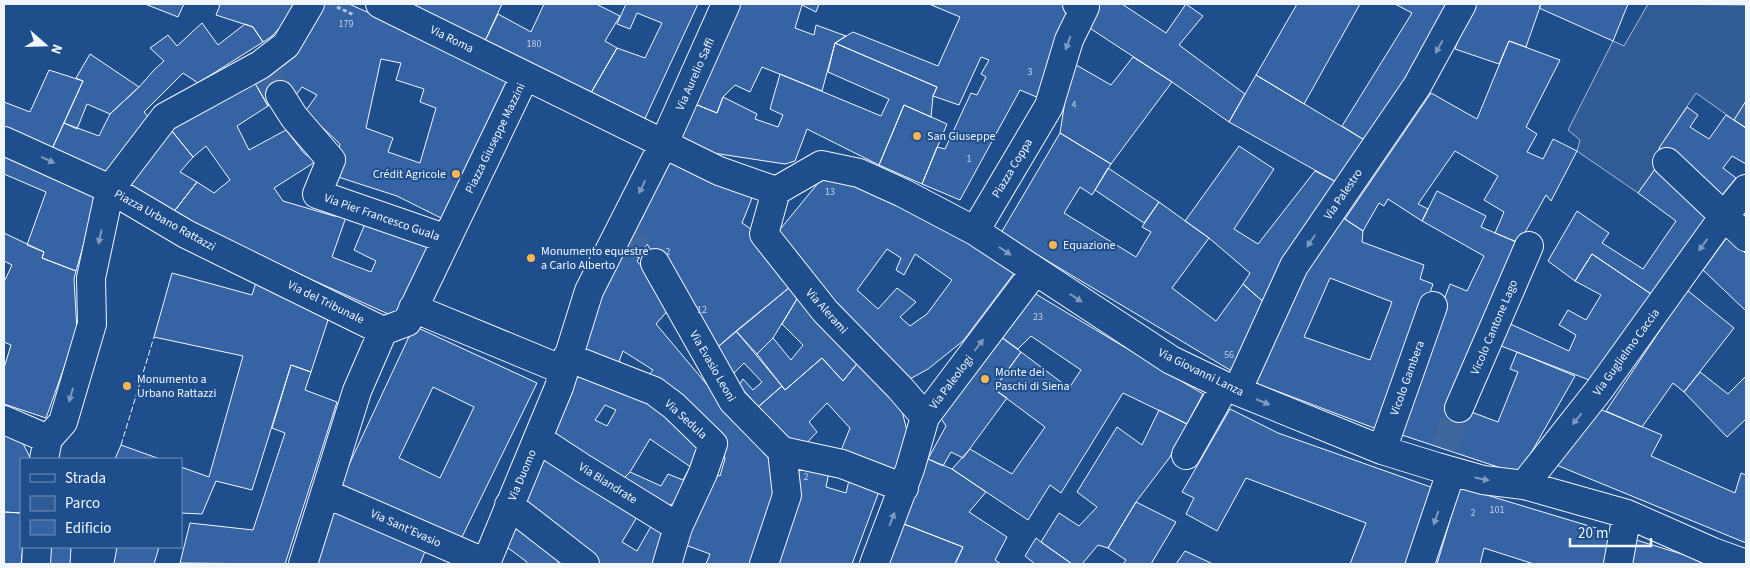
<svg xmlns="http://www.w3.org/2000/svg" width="1750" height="568" font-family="'Source Sans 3',sans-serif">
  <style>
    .green { fill: #305b95; stroke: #a8bbd7 }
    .building { fill: #3563a3; stroke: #f2f6ff; fill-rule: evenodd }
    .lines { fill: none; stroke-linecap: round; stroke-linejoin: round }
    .minor-tunnel { stroke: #3f679d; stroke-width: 28; stroke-dasharray: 28 14; stroke-linecap: butt }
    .minor-casing { stroke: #f2f6ff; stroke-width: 30 }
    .path { stroke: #b3c4dc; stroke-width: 3; stroke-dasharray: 4 2.5; stroke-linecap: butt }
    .minor { stroke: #1f4e8c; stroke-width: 28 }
    .fence { stroke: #f2f6ff; stroke-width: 1; stroke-dasharray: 6 2.5; stroke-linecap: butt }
    .oneway { fill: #7e9ac0 }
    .poi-dot { fill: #ffb74d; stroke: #1f4e8c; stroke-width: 2 }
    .labels { text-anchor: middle; stroke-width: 4; stroke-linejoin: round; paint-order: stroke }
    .number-label { font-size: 10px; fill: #c3d1e8 }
    .street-label { font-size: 12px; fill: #f2f6ff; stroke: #1f4e8c }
    .poi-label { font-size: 12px; fill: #f2f6ff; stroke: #1f4e8c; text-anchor: start }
  </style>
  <rect width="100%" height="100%" fill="#1f4e8c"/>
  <path class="green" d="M1648,4L1746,5V101L1734,120L1696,93L1659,148L1658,165L1638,193L1577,151L1580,140L1568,130L1613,41L1624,46Z"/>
  <path class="building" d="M145,4H184L178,17Z
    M216,4H298L288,19L271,37L263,42L253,27L216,15L220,5Z
    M316,4H349L510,75L443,219L397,196L332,175L340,144L321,126L304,113L317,95L302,87L293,99L280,95L268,106L251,76ZM381,59L401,63L396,80L424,89L420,102L436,108L420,163L388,152L393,138L366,128Z
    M408,4H502L484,43Z
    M544,4H596L620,16L605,41L617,48L588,98L484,43L498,14L531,32Z
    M626,4H698L642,125L588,98L617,48L645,58L662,23L637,13L630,29L617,24Z
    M739,4H819L816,12L802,5L795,28L814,35L816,25L846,36L835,43L822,91L762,67L750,92L735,85L723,97L717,113L690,102Z
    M929,4H1064L1075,8L1039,98L1020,90L960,200L922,184L937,147L945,149L971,93L977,95L986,77L981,74L989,60L981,57L959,105L933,96L937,87L835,43L853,32L938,66L960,17Z
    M1097,4H1122L1166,33L1186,4L1203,16L1179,45L1245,94L1229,122L1172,82L1085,25Z
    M1297,4H1360L1304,104L1256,75Z
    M1395,4H1453L1366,141L1342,126L1412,13Z
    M1471,4H1541L1526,47L1509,41L1499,64L1455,49Z
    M1541,4H1628L1613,41L1539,8Z
    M202,23L218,45L245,24L253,27L263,42L198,83L183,73L144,112L151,120L105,174L51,151L64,123L99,136L110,114L139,87L155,69L164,61L150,48L168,35L177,46Z
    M1509,41L1560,60L1526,127L1537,134L1527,152L1543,159L1553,139L1577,151L1551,201L1546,195L1519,243L1495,233L1504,212L1484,200L1498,176L1455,151L1418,204L1428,209L1422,221L1388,199L1384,206L1379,203L1363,231L1345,219L1431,93L1477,119Z
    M835,43L937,87L933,96L931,117L904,105L879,165L807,129L795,161L785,164L713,153L678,136L690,102L717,113L723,97L757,114L755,119L778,127L783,115L770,109L780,74L881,116L889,99L828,72Z
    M90,54L139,87L110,114L87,104L77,129L64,123L83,81L76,78Z
    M1133,57L1172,82L1111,164L1060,133L1071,62L1111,85Z
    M49,70L83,81L51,151L4,131V102L30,112Z
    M1256,75L1366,141L1338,183L1229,122Z
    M251,76L268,106L237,126L249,150L286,130L304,153L315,162L274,188L283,201L334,216L346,217L332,257L371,272L376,261L354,250L367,219L430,244L395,317L201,230L172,214L197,182L214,193L230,180L206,146L193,157L167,125Z
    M1746,101V128L1734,120Z
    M904,105L947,124L922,184L879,165Z
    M1687,107L1698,115L1690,127L1709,139L1726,115L1746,128V164L1732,156L1723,168L1736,178L1719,199L1659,148Z
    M167,125L193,157L180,172L197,182L172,214L121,186Z
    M1060,133L1111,164L1092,195L1080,187L1064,213L1136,257L1151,232L1142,227L1159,202L1209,238L1172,288L1216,321L1243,284L1267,305L1235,373L1001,233Z
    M1239,146L1274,169L1234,229L1258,244L1315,171L1338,183L1267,305L1243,284L1250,273L1209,238L1185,221Z
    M4,154L98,194L76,271L42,258L44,252L27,245L46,192L4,174Z
    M671,155L754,193L742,223L757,233L790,287L713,351L647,244L639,258L625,247L644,215L641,211Z
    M1658,165L1712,220L1657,298L1592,254L1575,281L1548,261L1577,211L1609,233L1602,243L1643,269L1676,221L1638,193Z
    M1108,168L1159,202L1144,223L1095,190Z
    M823,177L871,189L933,220L1015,272L963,341L928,369L908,380L773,238ZM887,249L901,258L896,270L904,275L915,254L952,280L927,314L910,326L900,317L916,302L897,288L878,309L857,290Z
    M1437,191L1486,216L1481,227L1519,243L1450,404L1498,422L1518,372L1510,369L1517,352L1575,376L1519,474L1393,432L1450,284L1467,291L1484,256L1422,221Z
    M1340,216L1363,231L1362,242L1424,265L1420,279L1433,284L1382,431L1253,382L1321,239ZM1330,278L1392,302L1370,360L1304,337Z
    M4,233L44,252L42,258L76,271L74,279L77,331L46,418L4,404V368L11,345L4,342V282L12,265L4,261Z
    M1728,236L1746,254V311L1703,270Z
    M625,247L639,258L637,261L659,287L670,308L656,324L778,469L765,549L757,564H706L710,554L680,543L708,471L720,476L725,459L722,443L645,380L653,370L623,351L615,372L575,356L606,274Z
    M1592,254L1657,298L1597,383L1496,344L1506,322L1569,351L1576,335L1559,325L1568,310L1586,320L1601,295L1575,281Z
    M172,273L252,295L258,276L331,311L311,372L291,365L252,490L216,481L202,514L181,513V467L209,477L243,356L154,337Z
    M790,287L797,299L773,338L757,354L736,331Z
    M1029,290L1203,394L1187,424L1123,393L1061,493L1050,485L1028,520L952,469L970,449L1012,474L1045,427L994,389L1021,352L1069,388L1081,370L1031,336L1018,349L997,334Z
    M1687,290L1734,328L1684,392L1673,383L1642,427L1606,411Z
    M797,299L860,360L843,381L822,358L785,390L757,354L773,338L791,360L803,345L782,324Z
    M414,326L537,383L460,541L340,484ZM433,387L474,407L440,478L399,458Z
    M736,331L782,386L758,407L739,385L743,379L753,390L762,382L744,363L731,376L713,351Z
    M997,334L1021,352L994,389L1007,398L963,458L951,452L943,466L928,459L946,426L938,414Z
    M822,358L843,381L860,360L902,411L907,431L893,477L838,458L850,428L827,403L809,422L817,432L801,449L788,447L758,407L782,386L785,390Z
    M571,362L613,389L648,404L707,441L695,470L650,439L630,472L621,481L545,432ZM605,405L616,410L607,426L595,420Z
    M291,365L311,372L305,390L337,402L285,564L180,563L190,523L253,530L285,433L272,428Z
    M1700,372L1728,394L1746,376V419L1727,437L1684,392Z
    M1597,408L1662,435L1651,456L1735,493L1741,473L1746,475V543L1554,464Z
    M1230,409L1278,433L1439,490L1406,564H1350L1366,523L1246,478L1217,531L1186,514L1194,498L1182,492Z
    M1159,410L1187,424L1170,457L1136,502L1108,548L1098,545L1082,564H1072L1041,542L1059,513L1079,526L1097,507L1077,492L1117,427L1142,445Z
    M4,430L19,436L31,459H21V513L4,512Z
    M121,445L160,459H115Z
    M538,447L640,512L622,542L637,551L654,521L667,529L659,564H596L519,503Z
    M928,459L952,469L986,492L969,512L1007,537L995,560L1001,564H955L963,547L904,524Z
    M801,464L830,467L826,487L846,493L850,476L881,486L852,564H770Z
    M690,467L695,470L676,502L664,508L621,481L630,472L661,486L668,474L683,480Z
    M1460,487L1619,535L1614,564H1534L1484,548L1480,564H1437Z
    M1136,502L1176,522L1151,564H1123L1126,560L1108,548Z
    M330,506L426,549L420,564H313Z
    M4,512L21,513V547H23L21,564H4Z
    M516,516L563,556L557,564H526L527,562L504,545Z
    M904,524L963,547L955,564H887Z
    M1036,538L1041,542L1072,564H1035L1025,556Z
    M1633,539L1701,560V564H1628Z
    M45,547H159L154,564H114L117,547H71L70,564H44Z
    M1185,551L1213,564H1176Z"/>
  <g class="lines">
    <path class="minor-tunnel" d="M260,65L280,95
      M621,231L655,263
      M1444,448L1459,408"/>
    <defs>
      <path id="minor" d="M380,4L719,171L776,191L821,165L859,173L903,193L975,231L1171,360L1225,386L1382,450L1437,467L1483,480L1524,485L1627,514L1713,552L1746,564
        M280,95L294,117L331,160L317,194L447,239
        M4,141L110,189L186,234L383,331
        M1667,162L1724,216L1746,189
        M776,191L764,234L825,311L900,388L925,417
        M975,231L1049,106L1069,40L1085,7L1077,4
        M655,263L733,401L782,451L842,464L904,488
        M413,308L563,370
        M383,331L407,322L525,76
        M567,357L654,391L674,406L713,444L703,473L678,527L667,564
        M1237,391L1294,266L1417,86L1462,4
        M1459,408L1529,246
        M4,420L48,439
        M538,439L584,469L678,527
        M1382,450L1433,306
        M1186,455L1225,386
        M44,459L48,439L63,422L92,324L91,278L110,189L165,117L260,65L286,45L310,4
        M1524,485L1599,390L1724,216L1746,237
        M325,493L486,563
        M509,505L585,564
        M486,563L559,387L589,291L664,143L726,4
        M36,564L37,547
        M303,564L357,391L383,331
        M764,564L787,495L782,451
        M874,564L910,469L925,417L1035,271
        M1420,564L1451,472
        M1618,564L1627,514"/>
    </defs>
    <use href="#minor" class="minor-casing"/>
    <path class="path" d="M337,7L354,15"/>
    <use href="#minor" class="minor"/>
    <path class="fence" d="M121,445L154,337"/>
  </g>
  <defs><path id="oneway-solid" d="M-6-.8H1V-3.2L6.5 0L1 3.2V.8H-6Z" transform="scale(1.25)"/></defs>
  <g class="oneway">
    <use href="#oneway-solid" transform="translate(1068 43) rotate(110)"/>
    <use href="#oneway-solid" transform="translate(1439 47) rotate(119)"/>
    <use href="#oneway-solid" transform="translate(48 160) rotate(25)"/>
    <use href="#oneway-solid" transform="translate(642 187) rotate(116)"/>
    <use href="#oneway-solid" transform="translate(100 237) rotate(102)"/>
    <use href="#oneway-solid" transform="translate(1311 241) rotate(124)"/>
    <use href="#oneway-solid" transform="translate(1703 245) rotate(126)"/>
    <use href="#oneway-solid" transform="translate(1005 251) rotate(34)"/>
    <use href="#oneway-solid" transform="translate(1076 298) rotate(33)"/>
    <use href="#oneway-solid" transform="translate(979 345) rotate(-53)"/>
    <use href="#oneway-solid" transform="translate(71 395) rotate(106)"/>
    <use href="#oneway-solid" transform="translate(1263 402) rotate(22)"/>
    <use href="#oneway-solid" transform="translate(1577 419) rotate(129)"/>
    <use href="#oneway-solid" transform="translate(1482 479) rotate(11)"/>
    <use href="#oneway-solid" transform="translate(1436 518) rotate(109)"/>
    <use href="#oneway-solid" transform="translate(892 519) rotate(-69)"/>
  </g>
  <g class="poi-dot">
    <circle cx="917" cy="136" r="5"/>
    <circle cx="456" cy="174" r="5"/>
    <circle cx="1053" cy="245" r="5"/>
    <circle cx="531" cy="258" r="5"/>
    <circle cx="985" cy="379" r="5"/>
    <circle cx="127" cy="386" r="5"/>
  </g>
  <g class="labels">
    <g class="number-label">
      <text x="346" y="27">179</text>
      <text x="534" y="47">180</text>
      <text x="1030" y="75">3</text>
      <text x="1074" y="108">4</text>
      <text x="969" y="162">1</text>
      <text x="830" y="195">13</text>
      <text x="668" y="255">2</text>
      <text x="702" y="313">12</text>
      <text x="1038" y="320">23</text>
      <text x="1229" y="358">56</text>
      <text x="806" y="480">2</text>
      <text x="1497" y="513">101</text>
      <text x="1473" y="516">2</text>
    </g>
    <g class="street-label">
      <text transform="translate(452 39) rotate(26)" y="4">Via Roma</text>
      <text transform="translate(695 74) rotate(-66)" y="4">Via Aurelio Saffi</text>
      <text transform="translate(495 138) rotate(-64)" y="4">Piazza Giuseppe Mazzini</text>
      <text transform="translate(1012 168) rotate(-59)" y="4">Piazza Coppa</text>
      <text transform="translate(1343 194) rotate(-56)" y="4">Via Palestro</text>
      <text transform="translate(382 217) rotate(19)" y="4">Via Pier Francesco Guala</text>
      <text transform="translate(165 220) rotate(29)" y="4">Piazza Urbano Rattazzi</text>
      <text transform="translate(326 302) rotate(26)" y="4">Via del Tribunale</text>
      <text transform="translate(827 311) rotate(48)" y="4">Via Alerami</text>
      <text transform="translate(1494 327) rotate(-67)" y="4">Vicolo Cantone Lago</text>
      <text transform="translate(1626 352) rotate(-54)" y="4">Via Guglielmo Caccia</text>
      <text transform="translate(713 366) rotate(60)" y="4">Via Evasio Leoni</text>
      <text transform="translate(1201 372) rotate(26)" y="4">Via Giovanni Lanza</text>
      <text transform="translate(1407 378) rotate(-70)" y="4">Vicolo Gambera</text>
      <text transform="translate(951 382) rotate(-53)" y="4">Via Paleologi</text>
      <text transform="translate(686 419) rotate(42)" y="4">Via Sedula</text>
      <text transform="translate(522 475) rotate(-67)" y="4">Via Duomo</text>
      <text transform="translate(608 483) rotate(32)" y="4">Via Biandrate</text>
      <text transform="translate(406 528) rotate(24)" y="4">Via Sant'Evasio</text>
    </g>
    <g class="poi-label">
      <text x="927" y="140">San Giuseppe</text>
      <text x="446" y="178" text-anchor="end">Crédit Agricole</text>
      <text x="1063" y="249">Equazione</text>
      <text x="541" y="255">Monumento equestre<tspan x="541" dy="14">a Carlo Alberto</tspan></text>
      <text x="995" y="376">Monte dei<tspan x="995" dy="14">Paschi di Siena</tspan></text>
      <text x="137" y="383">Monumento a<tspan x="137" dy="14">Urbano Rattazzi</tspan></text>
    </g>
  </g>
  <rect width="1750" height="568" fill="none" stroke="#f2f6ff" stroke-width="10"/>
  <rect x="20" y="458" width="162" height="90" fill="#1f4e8c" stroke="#7391ba"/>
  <rect x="30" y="474" width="25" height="8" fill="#1f4e8c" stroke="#7391ba"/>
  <text x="65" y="483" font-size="15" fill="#f2f6ff">Strada</text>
  <rect x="30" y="496" width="25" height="15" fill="#305b95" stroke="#7391ba"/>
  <text x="65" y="508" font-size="15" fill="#f2f6ff">Parco</text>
  <rect x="30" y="520" width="25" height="15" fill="#3563a3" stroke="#7391ba"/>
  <text x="65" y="533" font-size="15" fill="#f2f6ff">Edificio</text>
  <g transform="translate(45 45) rotate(110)" stroke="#1f4e8c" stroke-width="4" paint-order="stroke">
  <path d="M0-4L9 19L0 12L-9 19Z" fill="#f2f6ff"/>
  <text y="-8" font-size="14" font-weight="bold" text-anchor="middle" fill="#f2f6ff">N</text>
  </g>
  <path d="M1570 538v8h81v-8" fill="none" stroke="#f2f6ff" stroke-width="2.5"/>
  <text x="1578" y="538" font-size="15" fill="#f2f6ff" stroke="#1f4e8c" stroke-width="4" paint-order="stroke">20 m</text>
</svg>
